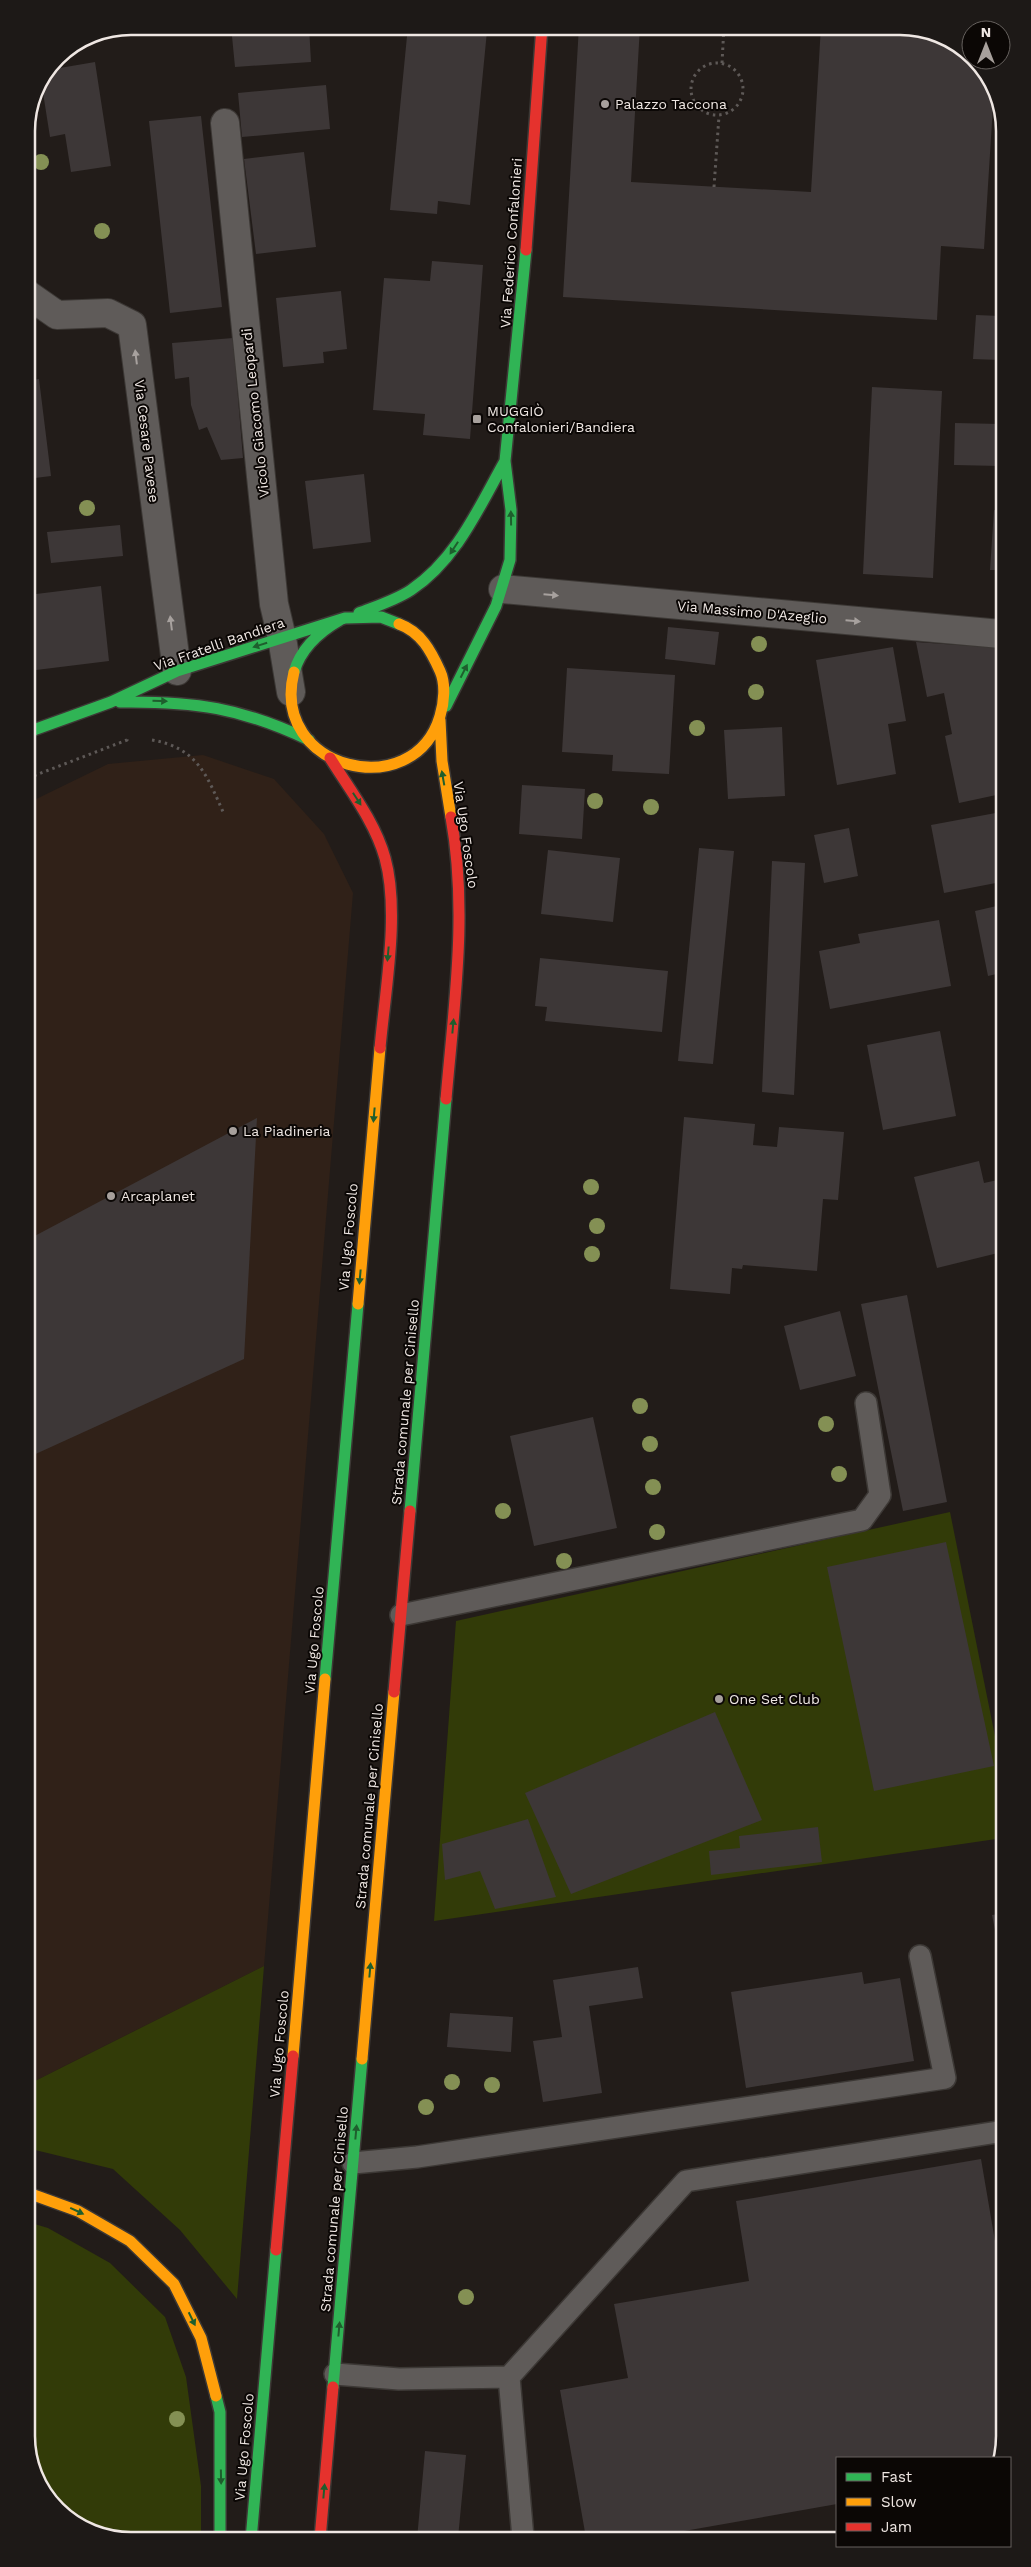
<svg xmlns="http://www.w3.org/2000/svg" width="1031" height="2567" font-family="'Work Sans',sans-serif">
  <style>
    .built { fill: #302118 }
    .green { fill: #323b08 }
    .building { fill: #3d3737 }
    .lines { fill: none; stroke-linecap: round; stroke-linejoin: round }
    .lane-casing { stroke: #3c3835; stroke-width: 24 }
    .street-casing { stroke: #3c3835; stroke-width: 30 }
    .fast-casing { stroke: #3c3835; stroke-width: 14 }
    .slow-casing { stroke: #3c3835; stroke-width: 14 }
    .jam-casing { stroke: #3c3835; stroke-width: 14 }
    .path { stroke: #5e5957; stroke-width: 3; stroke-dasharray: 2.5 4; stroke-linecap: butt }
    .lane { stroke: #5f5b59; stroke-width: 21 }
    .street { stroke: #5f5b59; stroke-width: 28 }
    .fast { stroke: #30b455; stroke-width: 11 }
    .slow { stroke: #ff9f0a; stroke-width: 11 }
    .jam { stroke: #e5322d; stroke-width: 11 }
    .tree { fill: #849054 }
    .oneway { fill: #a7a19e }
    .oneway2 { fill: #1e5e2d }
    .poi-dot { fill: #a7a09c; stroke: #0b0705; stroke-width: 2 }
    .labels { text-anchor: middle; stroke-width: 4; stroke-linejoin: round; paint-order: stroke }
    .poi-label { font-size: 14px; fill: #efe7e3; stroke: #0b0705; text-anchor: start }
    .street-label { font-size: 14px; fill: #efe7e3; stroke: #0b0705 }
    .rim { fill: none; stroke: #efe7e3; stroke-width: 2.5 }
  </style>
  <rect width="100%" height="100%" fill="#221c19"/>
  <path class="built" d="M203,755L274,779L324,834L353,893L264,1966L31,2083L28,803L108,764Z"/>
  <path class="green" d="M950,1512L1003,1776V1838L434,1921L456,1621Z
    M264,1966L237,2299L180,2230L113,2169L31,2149V2083Z
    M31,2223L48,2228L110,2263L165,2317L186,2377L201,2486V2540L124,2541L67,2519L32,2469Z"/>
  <path class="building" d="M231,26H309L311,62L235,67Z
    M408,26H457L487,31L470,205L438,201L437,214L390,210Z
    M579,26H640L631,182L811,192L821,26H907L964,48L994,90L984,249L941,246L937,320L563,297Z
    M95,62L111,166L71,172L65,134L50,137L41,80L48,70Z
    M326,85L330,129L242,137L238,93Z
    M201,116L222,307L170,313L149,121Z
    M304,152L316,247L256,254L244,159Z
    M432,261L483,265L470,439L423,435L425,414L373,410L384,278L430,281Z
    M341,291L347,349L323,352L324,363L283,367L276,298Z
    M976,315L1000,316V360L973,359Z
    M233,338L243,458L221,460L207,427L199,430L191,405L189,377L175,379L172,343Z
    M39,379L51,476L27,479V381Z
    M872,387L942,391L933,578L863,574Z
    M955,423L1000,424V466L954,465Z
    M364,474L371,542L313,549L305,481Z
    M994,510L1000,511V570H990Z
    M120,525L123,556L51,563L47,532Z
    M101,586L109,661L28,671V595Z
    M668,627L719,632L715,665L665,659Z
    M916,642L1001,648V794L959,803L945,736L952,734L944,693L927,697Z
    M893,647L906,721L888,724L896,774L837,785L816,660Z
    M567,668L675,675L669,774L612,771L613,755L562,752Z
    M782,727L785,796L728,799L724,730Z
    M522,785L585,789L582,839L519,834Z
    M1001,812V882L944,893L931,825Z
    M849,828L858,876L824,883L814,835Z
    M699,848L734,851L713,1064L678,1061Z
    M548,850L620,858L613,922L541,914Z
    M772,861L805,863L794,1095L762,1092Z
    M1001,905V973L988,976L975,911Z
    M939,920L951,986L830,1009L819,951L860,943L858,934Z
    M540,958L668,971L662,1032L545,1021L547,1007L535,1006Z
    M1001,1027V1043L997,1028Z
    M940,1031L956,1116L883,1130L867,1045Z
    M684,1117L755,1124L753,1145L777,1147L779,1127L844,1132L838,1200L823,1199L817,1271L743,1265L742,1269L732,1268L730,1294L670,1289Z
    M257,1118L244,1359L29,1457V1239Z
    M979,1161L984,1183L1002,1179V1228L1000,1229L1002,1252L937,1268L914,1177Z
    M907,1295L947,1502L903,1511L861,1304Z
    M840,1311L856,1376L800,1390L784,1326Z
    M593,1417L617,1528L534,1546L510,1436Z
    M946,1542L994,1766L874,1791L827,1567Z
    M715,1712L762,1820L571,1894L525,1793Z
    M528,1819L556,1897L495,1909L480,1871L445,1880L442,1844Z
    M818,1827L822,1862L711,1875L709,1851L740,1848L739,1836Z
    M1004,1913V1970H1003L992,1915Z
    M638,1967L643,1998L589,2006L602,2093L543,2102L533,2041L562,2037L553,1980Z
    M862,1972L864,1984L900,1978L914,2061L746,2088L731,1992Z
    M450,2013L513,2017L511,2052L447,2047Z
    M981,2159L1004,2294L1005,2436L997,2458H837V2504L650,2537L586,2538L560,2390L628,2378L614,2304L749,2281L736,2201Z
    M425,2451L466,2455L458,2538L417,2539Z"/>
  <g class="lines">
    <defs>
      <path id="lane" d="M401,1615L862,1520L880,1495L866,1403
        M353,2163L417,2157L945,2078L920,1956
        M335,2374L399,2379L509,2377
        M523,2538L509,2377L686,2181L1004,2131"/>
      <path id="street" d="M225,123L274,604L282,638L291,692
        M27,294L57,315L108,313L132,325L177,671
        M503,589L1001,634"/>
      <path id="fast" d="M359,613C377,606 396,600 411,590C457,559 479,507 505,461
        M294,672C301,648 319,632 340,620
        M120,702C194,701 242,708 309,740
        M446,706L496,606L510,560L511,510L505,461L526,250
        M28,732L111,702L177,671L345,618L381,617L399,624
        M410,1511L446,1099
        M325,1679L358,1304
        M333,2387L362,2059
        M216,2396L220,2412V2540
        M251,2540L276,2250"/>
      <path id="slow" d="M294,672C269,770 414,805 440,716C444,703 446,684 440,671C431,651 421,632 399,624
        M440,720L442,761L451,817
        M358,1304L380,1048
        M293,2056L325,1679
        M362,2059L394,1692
        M31,2194L78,2211L130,2241L174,2284L201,2338L216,2396"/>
      <path id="jam" d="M526,250L542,26
        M330,758C350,790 375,822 385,858C400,912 385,991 380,1048
        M446,1099C454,1005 468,911 451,817
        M394,1692L410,1511
        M276,2250L293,2056
        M320,2539L333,2387"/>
    </defs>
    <use href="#lane" class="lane-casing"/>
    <use href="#street" class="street-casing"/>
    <use href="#fast" class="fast-casing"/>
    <use href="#slow" class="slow-casing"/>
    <use href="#jam" class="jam-casing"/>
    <path class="path" d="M691 89a26 26 0 1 1 52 0a26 26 0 1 1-52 0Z
      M722,63L724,26
      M714,187L719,116
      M152,740C198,748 207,776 224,814
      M28,778L127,740L126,738"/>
    <use href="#lane" class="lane"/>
    <use href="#street" class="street"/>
    <use href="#fast" class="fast"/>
    <use href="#slow" class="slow"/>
    <use href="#jam" class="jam"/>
  </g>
  <g class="tree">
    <circle cx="41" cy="162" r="8"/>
    <circle cx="102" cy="231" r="8"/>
    <circle cx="87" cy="508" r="8"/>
    <circle cx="759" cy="644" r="8"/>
    <circle cx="756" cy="692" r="8"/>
    <circle cx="697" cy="728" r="8"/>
    <circle cx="595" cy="801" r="8"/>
    <circle cx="651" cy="807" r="8"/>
    <circle cx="591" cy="1187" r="8"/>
    <circle cx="597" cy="1226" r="8"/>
    <circle cx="592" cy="1254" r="8"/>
    <circle cx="640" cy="1406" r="8"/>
    <circle cx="826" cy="1424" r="8"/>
    <circle cx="650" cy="1444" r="8"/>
    <circle cx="839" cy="1474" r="8"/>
    <circle cx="653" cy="1487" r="8"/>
    <circle cx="503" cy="1511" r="8"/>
    <circle cx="657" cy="1532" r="8"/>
    <circle cx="564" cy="1561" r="8"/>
    <circle cx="452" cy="2082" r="8"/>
    <circle cx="492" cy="2085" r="8"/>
    <circle cx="426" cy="2107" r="8"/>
    <circle cx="466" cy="2297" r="8"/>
    <circle cx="177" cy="2419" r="8"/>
  </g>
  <defs><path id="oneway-solid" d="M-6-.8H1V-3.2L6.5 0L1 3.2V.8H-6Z" transform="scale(1.25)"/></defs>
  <g class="oneway">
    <use href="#oneway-solid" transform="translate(136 357) rotate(-97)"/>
    <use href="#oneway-solid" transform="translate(551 595) rotate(5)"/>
    <use href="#oneway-solid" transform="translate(853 621) rotate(5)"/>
    <use href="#oneway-solid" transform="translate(171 623) rotate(-97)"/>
  </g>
  <g class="oneway2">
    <use href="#oneway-solid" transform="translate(511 518) rotate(-91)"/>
    <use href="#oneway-solid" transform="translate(454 548) rotate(123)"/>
    <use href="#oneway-solid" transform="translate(260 645) rotate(163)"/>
    <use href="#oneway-solid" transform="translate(464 671) rotate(-63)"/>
    <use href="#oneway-solid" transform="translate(160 701) rotate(2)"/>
    <use href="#oneway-solid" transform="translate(443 778) rotate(-100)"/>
    <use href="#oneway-solid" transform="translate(357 799) rotate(57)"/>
    <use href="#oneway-solid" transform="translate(388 954) rotate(95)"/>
    <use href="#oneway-solid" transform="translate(453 1026) rotate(-85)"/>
    <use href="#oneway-solid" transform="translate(374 1115) rotate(95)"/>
    <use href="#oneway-solid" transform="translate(360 1277) rotate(95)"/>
    <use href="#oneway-solid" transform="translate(370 1970) rotate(-85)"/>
    <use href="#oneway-solid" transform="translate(356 2132) rotate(-85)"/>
    <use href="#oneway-solid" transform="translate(77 2211) rotate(25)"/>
    <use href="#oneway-solid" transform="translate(192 2319) rotate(64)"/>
    <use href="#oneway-solid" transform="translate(339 2329) rotate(-85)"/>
    <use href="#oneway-solid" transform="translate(221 2477) rotate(89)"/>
    <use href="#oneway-solid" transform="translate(324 2491) rotate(-85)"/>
  </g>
  <g class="poi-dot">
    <circle cx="605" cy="104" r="5"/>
    <rect x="472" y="414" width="10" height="10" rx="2.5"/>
    <circle cx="233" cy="1131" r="5"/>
    <circle cx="111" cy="1196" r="5"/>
    <circle cx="719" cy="1699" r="5"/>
  </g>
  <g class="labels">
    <g class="poi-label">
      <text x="615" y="109">Palazzo Taccona</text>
      <text x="487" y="416">MUGGIÒ<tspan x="487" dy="16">Confalonieri/Bandiera</tspan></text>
      <text x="243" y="1136">La Piadineria</text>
      <text x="121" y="1201">Arcaplanet</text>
      <text x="729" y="1704">One Set Club</text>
    </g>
    <g class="street-label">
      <text transform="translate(511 243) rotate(-86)" y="5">Via Federico Confalonieri</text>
      <text transform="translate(255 413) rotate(-96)" y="5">Vicolo Giacomo Leopardi</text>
      <text transform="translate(147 441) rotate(83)" y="5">Via Cesare Pavese</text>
      <text transform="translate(752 612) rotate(5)" y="5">Via Massimo D'Azeglio</text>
      <text transform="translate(219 644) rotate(-19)" y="5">Via Fratelli Bandiera</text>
      <text transform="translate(466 835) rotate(82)" y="5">Via Ugo Foscolo</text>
      <text transform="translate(348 1237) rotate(-85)" y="5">Via Ugo Foscolo</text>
      <text transform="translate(405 1402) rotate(-85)" y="5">Strada comunale per Cinisello</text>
      <text transform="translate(314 1640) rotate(-85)" y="5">Via Ugo Foscolo</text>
      <text transform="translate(369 1806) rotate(-85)" y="5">Strada comunale per Cinisello</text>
      <text transform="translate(279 2044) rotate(-85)" y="5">Via Ugo Foscolo</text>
      <text transform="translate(334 2209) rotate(-85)" y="5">Strada comunale per Cinisello</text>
      <text transform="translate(244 2447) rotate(-85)" y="5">Via Ugo Foscolo</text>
    </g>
  </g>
  <path d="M0 0H1031V2567H0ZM131 35H900A96 96 0 0 1 996 131V2436A96 96 0 0 1 900 2532H131A96 96 0 0 1 35 2436V131A96 96 0 0 1 131 35Z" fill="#1d1917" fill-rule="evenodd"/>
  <path class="rim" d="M131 35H900A96 96 0 0 1 996 131V2436A96 96 0 0 1 900 2532H131A96 96 0 0 1 35 2436V131A96 96 0 0 1 131 35Z"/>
  <rect x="836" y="2457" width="175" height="90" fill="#0b0705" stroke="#66615e"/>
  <rect x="846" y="2473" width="25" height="8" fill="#30b455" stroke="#66615e"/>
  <text x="881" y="2482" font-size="15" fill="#efe7e3">Fast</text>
  <rect x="846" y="2498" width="25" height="8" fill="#ff9f0a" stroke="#66615e"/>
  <text x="881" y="2507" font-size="15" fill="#efe7e3">Slow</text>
  <rect x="846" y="2523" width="25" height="8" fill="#e5322d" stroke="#66615e"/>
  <text x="881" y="2532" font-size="15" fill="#efe7e3">Jam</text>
  <g transform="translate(986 45)"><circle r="24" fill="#0b0705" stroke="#66615e"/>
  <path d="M0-4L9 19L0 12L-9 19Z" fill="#a7a09c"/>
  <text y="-8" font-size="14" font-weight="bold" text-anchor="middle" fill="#efe7e3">N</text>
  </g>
</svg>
